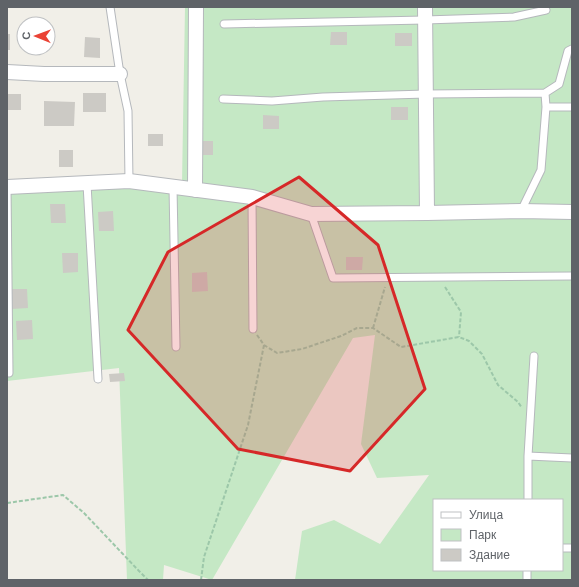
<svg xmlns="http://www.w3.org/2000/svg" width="579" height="587" font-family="Barlow,sans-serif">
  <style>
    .green { fill: #c5e8c5; fill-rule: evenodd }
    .building { fill: #cccac5 }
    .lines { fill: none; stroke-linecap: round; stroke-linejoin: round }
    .service-casing { stroke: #b5b8bc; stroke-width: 9 }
    .minor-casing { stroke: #b5b8bc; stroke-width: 16 }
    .path { stroke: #9cc7a9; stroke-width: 2; stroke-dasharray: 4 2; stroke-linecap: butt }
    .service { stroke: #fff; stroke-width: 7 }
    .minor { stroke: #fff; stroke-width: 14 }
    .marked { fill: #d62828; fill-opacity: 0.2; stroke: #d62828; stroke-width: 3; stroke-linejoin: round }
  </style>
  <rect width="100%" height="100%" fill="#f1efe8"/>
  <path class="green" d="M185,7H572V580H295L302,531L334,520L380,544L429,475L377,478L361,444L375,335L353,338L212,580L164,565L163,580H127L119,368L7,381V190L182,183ZM434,500H562V570H434Z"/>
  <path class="building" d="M331,32H347V45H330Z
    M395,33H412V46H395Z
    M7,34H10V50H7Z
    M85,37L100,38V58L84,57Z
    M83,93H106V112H83Z
    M7,94H21V110H7Z
    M44,101L75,102L74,126H44Z
    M391,107H408V120H391Z
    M263,115L279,116V129H263Z
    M148,134H163V146H148Z
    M196,141H213V155H196Z
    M59,150H73V167H59Z
    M50,204H65L66,223H51Z
    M113,211L114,231H99L98,212Z
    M62,253H78V272L63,273Z
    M346,257H363L362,270H346Z
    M207,272L208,291L192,292V273Z
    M11,289H27L28,308L12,309Z
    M32,320L33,339L17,340L16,321Z
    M124,373L125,381L110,382L109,374Z"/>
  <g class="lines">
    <defs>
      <path id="service" d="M110,7L120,74L128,111L129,181
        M224,24L425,20L514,17L546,10
        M223,99L272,101L323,97L426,94L545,93L559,84L568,51L572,49
        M546,107H572
        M87,184L98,379
        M7,187L9,373
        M173,187L176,347
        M252,197L253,329
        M521,211L541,170L546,107L545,93
        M311,214L333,278L572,276
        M528,456L572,458
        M528,500V456L534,356
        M562,548H572
        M527,580V570"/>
      <path id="minor" d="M425,7L427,213
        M7,72L44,74H120
        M7,187L129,181L252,197L311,214L427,213L521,211L572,212
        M195,190L196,7"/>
    </defs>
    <use href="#service" class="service-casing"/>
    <use href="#minor" class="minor-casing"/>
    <path class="path" d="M445,287L461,312L459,337
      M373,328L385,287
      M257,335L264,345L277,353L302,349L341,336L357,328H373L401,347L459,337L469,341L482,354L498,385L518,402L522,408
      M7,503L63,495L84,513L139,571L148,580
      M201,580L204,557L248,425L264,345"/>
    <use href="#service" class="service"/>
    <use href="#minor" class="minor"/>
  </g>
  <path class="marked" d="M299,177L378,245L425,389L350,471L238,449L128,330L168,252Z"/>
  <rect width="579" height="587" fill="none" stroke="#5f6368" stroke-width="16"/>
  <rect x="433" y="499" width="130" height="72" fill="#ffffff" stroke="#bfc1c3"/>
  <rect x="441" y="512" width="20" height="6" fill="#ffffff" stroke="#bfc1c3"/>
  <text x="469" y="519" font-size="12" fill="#5f6368">Улица</text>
  <rect x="441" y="529" width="20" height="12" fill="#c5e8c5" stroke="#bfc1c3"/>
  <text x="469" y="539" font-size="12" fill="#5f6368">Парк</text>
  <rect x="441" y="549" width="20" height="12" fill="#cccac5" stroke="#bfc1c3"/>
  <text x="469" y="559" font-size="12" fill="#5f6368">Здание</text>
  <g transform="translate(36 36) rotate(271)"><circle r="19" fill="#ffffff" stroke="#bfc1c3"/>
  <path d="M0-3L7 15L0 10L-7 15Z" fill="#ea4335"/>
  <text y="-6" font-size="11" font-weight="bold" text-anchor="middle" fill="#5f6368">С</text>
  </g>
</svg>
